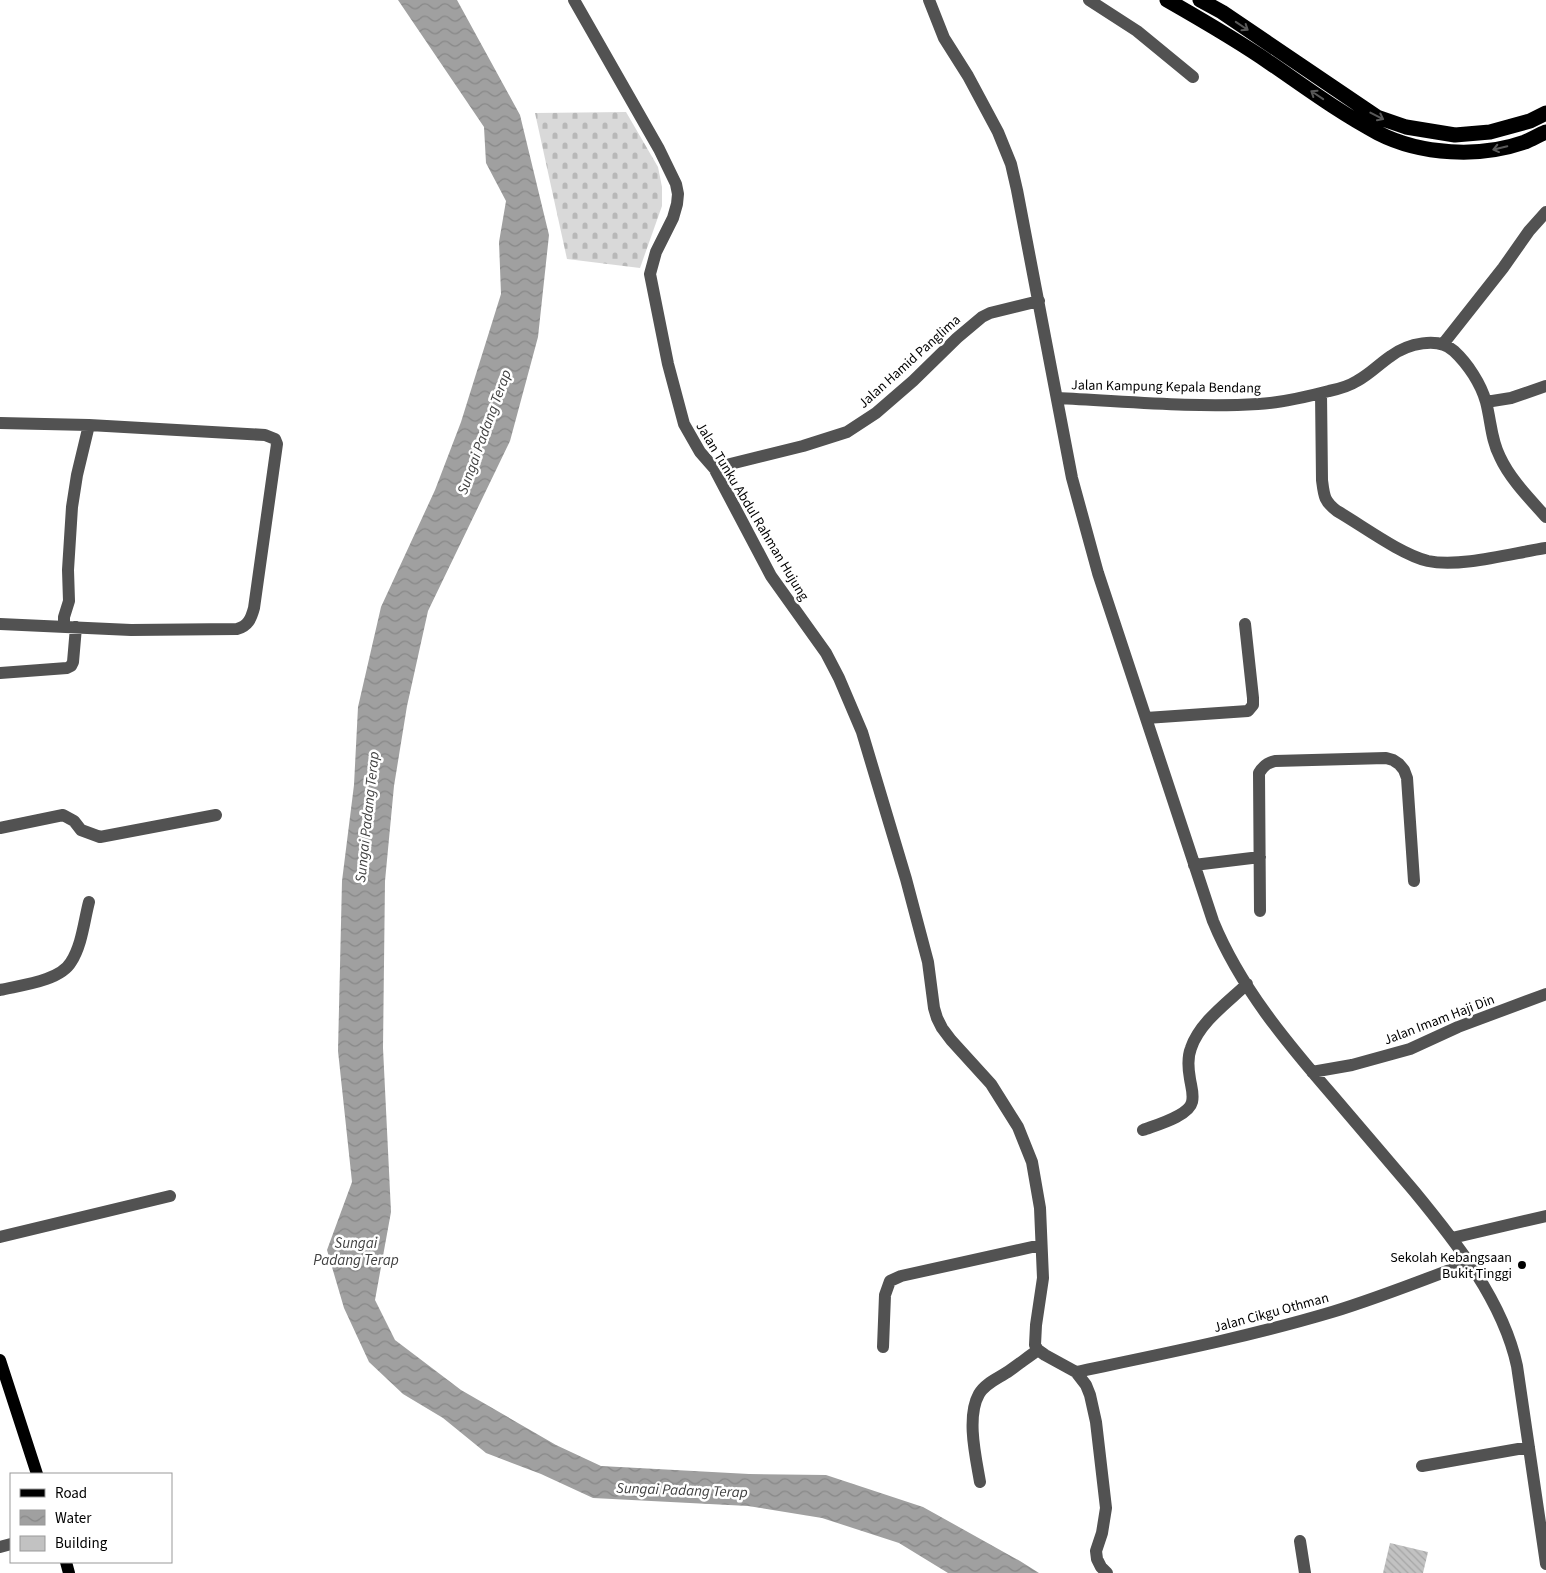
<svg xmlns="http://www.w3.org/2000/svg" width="1546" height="1573" font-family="'Source Sans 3',sans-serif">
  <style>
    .cemetery { fill: url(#cemetery-stones) }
    .water { fill: url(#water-waves) }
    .building { fill: url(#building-back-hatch) }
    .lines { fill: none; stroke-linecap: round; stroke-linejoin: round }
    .minor { stroke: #525252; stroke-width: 12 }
    .major { stroke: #000; stroke-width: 12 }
    .highway { stroke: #000; stroke-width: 15 }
    .oneway { stroke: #595959 }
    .poi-dot { fill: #000; stroke: #fff; stroke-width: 2 }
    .labels { text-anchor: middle; stroke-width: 5; stroke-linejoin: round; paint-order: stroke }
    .street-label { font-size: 14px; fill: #000; stroke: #fff }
    .poi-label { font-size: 14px; fill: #000; stroke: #fff; text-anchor: end }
    .water-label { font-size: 15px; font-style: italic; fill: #414141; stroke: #fff }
  </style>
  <defs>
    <pattern id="cemetery-stones" width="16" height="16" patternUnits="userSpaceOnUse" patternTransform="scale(1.25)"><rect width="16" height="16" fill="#d9d9d9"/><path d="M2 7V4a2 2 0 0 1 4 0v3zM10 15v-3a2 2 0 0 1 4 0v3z" fill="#b8b8b8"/></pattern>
    <pattern id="water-waves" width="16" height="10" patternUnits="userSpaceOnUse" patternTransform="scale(1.25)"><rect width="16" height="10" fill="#a0a0a0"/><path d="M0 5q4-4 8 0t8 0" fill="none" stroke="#888"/></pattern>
    <pattern id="building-back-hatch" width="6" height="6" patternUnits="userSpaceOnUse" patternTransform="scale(1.25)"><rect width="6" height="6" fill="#c2c2c2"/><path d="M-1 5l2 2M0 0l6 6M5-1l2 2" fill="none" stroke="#a5a5a5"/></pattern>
  </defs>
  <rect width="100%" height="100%" fill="#fff"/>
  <path class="cemetery" d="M626,112L658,167L662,187V206L640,268L567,259L535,113Z"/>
  <path class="water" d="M398,0H457L520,115L549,235L538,337L510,441L428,611L407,706L394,786L385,881L383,1048L391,1212L375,1300L395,1340L461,1390L556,1445L601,1466L749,1474L826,1475L923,1507L1020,1561L1039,1573H948L899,1543L822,1518L748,1506L593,1498L541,1474L486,1453L443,1418L403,1394L369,1362L344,1308L327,1250L352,1182L338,1051L342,881L354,785L358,707L381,607L435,490L461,422L501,294L499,242L506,201L486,163L484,127Z"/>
  <path class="building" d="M1390,1543L1428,1552L1423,1573H1383Z"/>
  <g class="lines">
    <path class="minor" d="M574,0L659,149L676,184L678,194L677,204L673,218L656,252L650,274L668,364L684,424L700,452L714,468L771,576L826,653L839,678L862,732L906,879L928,962L934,1008L937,1018L942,1028L951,1040L991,1084L1018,1127L1032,1162L1040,1208L1043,1278L1036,1325L1035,1345L1038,1350L1045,1355L1076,1372L1086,1385L1090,1395L1096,1422L1106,1508L1102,1533L1096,1551L1097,1559L1101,1567L1107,1573
      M929,0L944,38L968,76L998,132L1011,164L1017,190L1072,478L1098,573L1213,921C1240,987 1287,1043 1333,1096C1360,1128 1387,1159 1414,1191C1456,1242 1503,1301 1517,1366L1546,1564
      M1089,0L1137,31L1193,77
      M1443,344L1503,268L1529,231L1546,212
      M1321,393L1322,480C1324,496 1324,501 1337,511C1363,526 1400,554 1428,561C1460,568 1513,553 1546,548
      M1057,398C1124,401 1192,408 1258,404C1282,403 1306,397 1329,391C1339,389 1349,386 1357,381C1370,374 1379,364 1391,356C1407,344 1438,336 1454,351C1468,364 1481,384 1486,402C1491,421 1491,440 1500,457C1510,479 1530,499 1546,517
      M1486,402L1511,398L1546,386
      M0,423L89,425L265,435L275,439L277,444L254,608C251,619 248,626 237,629L131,630L0,624
      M714,468L803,446L847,432L876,413L913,381L957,338L982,317L990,313L1039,301
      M64,627V617L69,601L68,570L72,507L77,475L89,425
      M0,673L67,668L71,666L73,662L76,627
      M1146,718L1248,711L1253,705V698L1245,624
      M0,828L63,815L74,821L81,830L100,837L216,815
      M1194,865L1260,857
      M1260,911L1259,773C1263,766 1267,763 1275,761L1386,758L1393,760L1399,764L1404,770L1407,778L1414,881
      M0,990C21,985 60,981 71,962C82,945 84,921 89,902
      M1312,1072L1352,1065L1410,1049L1458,1027L1546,994
      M1143,1130C1156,1125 1189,1116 1192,1102C1194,1094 1191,1086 1190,1079C1188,1068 1187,1058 1191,1048C1200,1022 1227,1003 1247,984
      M0,1237L170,1196
      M1452,1238L1546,1216
      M883,1347L885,1295L890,1281L901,1276L1041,1245
      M1076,1372C1162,1354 1248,1337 1332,1312C1378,1298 1423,1280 1468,1263
      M1422,1466L1529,1447
      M980,1482C976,1458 966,1417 979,1394C985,1383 999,1378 1009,1371C1019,1364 1028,1357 1038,1350
      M1300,1541L1305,1573
      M0,1547L11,1544"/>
    <path class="major" d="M0,1360L37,1474
      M66,1562L69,1573"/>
    <path class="highway" d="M1167,0C1202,20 1237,40 1270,63C1305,87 1340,113 1378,133C1421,155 1480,158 1525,142C1532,139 1539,135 1546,132
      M1200,0L1222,12L1377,117L1406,127L1455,135L1490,132L1530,121L1546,113"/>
  </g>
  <defs><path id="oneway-shaft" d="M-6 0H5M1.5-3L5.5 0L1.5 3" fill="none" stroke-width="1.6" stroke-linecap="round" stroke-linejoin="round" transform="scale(1.25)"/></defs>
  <g class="oneway">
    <use href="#oneway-shaft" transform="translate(1242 26) rotate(34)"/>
    <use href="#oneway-shaft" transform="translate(1317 95) rotate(-146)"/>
    <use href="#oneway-shaft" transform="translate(1377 116) rotate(27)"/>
    <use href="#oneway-shaft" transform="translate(1500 148) rotate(167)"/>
  </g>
  <circle class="poi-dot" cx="1522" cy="1265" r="5"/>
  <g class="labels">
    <g class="street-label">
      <text transform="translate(909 361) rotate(-42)" y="5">Jalan Hamid Panglima</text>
      <text transform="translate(1166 386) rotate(1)" y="5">Jalan Kampung Kepala Bendang</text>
      <text transform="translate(753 511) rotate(59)" y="5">Jalan Tunku Abdul Rahman Hujung</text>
      <text transform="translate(1439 1019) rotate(-21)" y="5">Jalan Imam Haji Din</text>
      <text transform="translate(1271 1312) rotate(-15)" y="5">Jalan Cikgu Othman</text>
    </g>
    <g class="poi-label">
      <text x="1512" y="1262">Sekolah Kebangsaan<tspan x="1512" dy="16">Bukit Tinggi</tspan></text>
    </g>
    <g class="water-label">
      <text transform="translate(484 432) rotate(-70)" y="5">Sungai Padang Terap</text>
      <text transform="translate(367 817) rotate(-84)" y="5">Sungai Padang Terap</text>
      <text x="356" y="1248">Sungai<tspan x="356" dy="17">Padang Terap</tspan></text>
      <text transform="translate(682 1490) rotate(2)" y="5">Sungai Padang Terap</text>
    </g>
  </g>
  <rect x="10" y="1473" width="162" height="90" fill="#ffffff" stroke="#999999"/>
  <rect x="20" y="1489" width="25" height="8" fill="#000000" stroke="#999999"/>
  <text x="55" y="1498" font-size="15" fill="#000000">Road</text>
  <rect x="20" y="1510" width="25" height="15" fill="url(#water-waves)" stroke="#999999"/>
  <text x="55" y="1523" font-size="15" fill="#000000">Water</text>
  <rect x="20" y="1536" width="25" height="15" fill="#c2c2c2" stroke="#999999"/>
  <text x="55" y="1548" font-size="15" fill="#000000">Building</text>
</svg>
